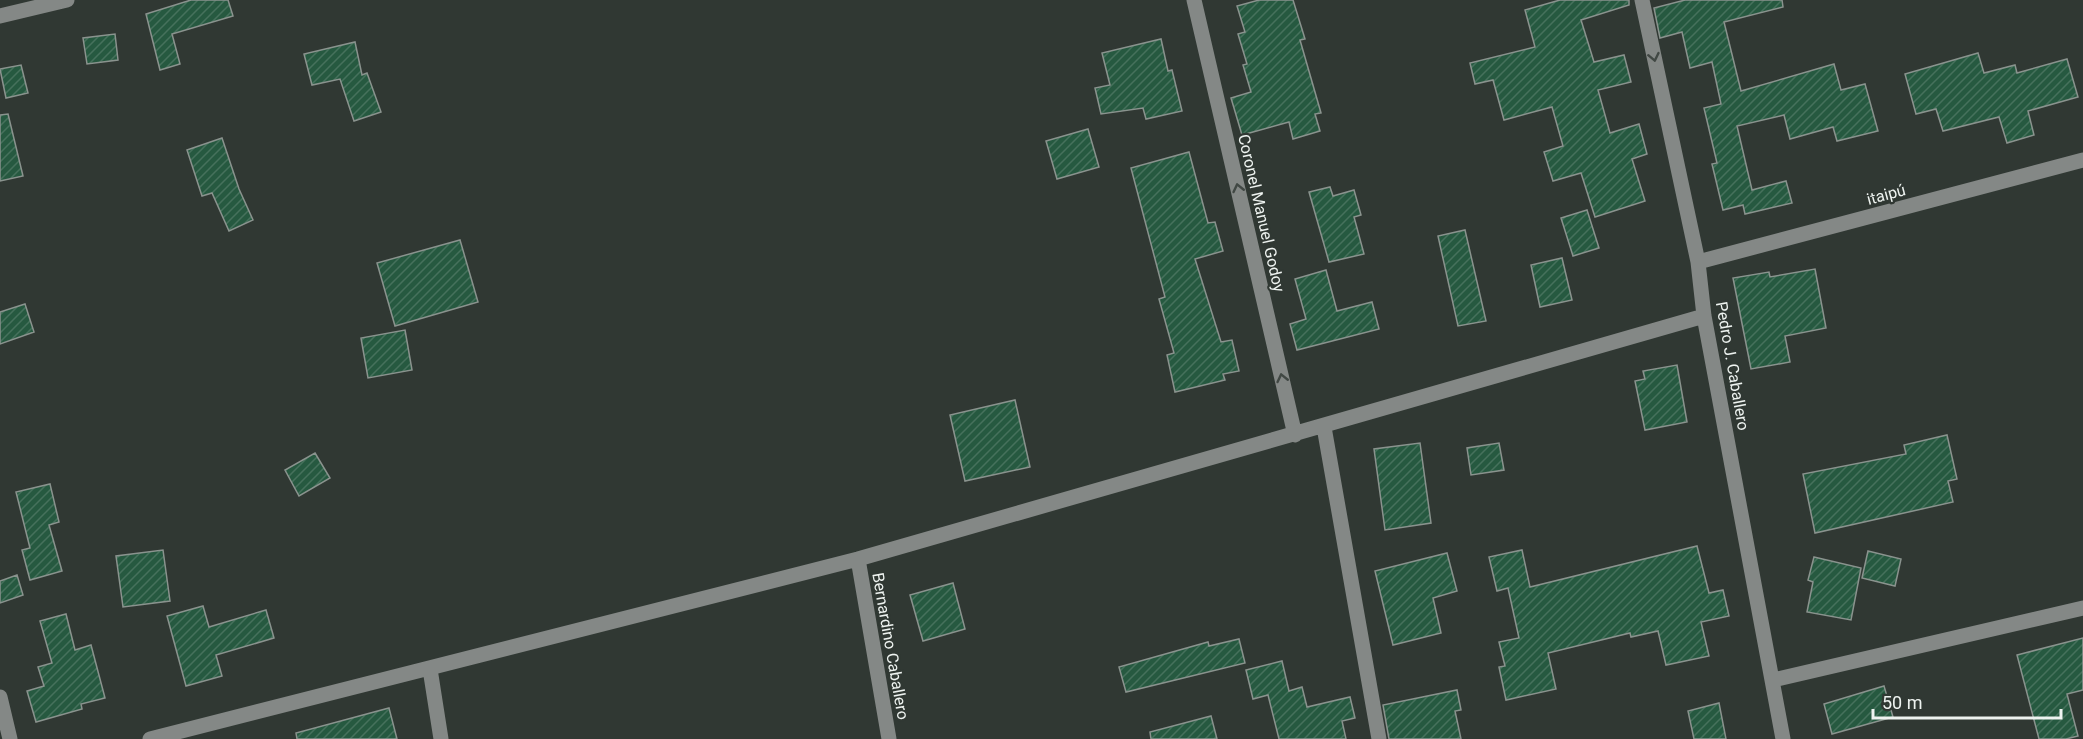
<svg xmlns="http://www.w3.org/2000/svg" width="2083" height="739" font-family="Roboto,sans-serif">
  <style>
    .building { fill: url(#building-hatch); stroke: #8a938e; stroke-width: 1.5 }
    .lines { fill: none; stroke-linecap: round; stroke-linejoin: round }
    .minor { stroke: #848886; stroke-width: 15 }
    .oneway { stroke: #414844 }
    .labels { text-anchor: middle; stroke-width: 4.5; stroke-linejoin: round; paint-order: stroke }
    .street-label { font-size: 16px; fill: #eef3f0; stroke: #303833 }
  </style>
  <defs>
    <pattern id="building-hatch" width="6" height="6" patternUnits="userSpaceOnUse" patternTransform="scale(1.5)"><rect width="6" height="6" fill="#265940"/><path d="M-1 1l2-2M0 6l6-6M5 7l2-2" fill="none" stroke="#46715c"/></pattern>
  </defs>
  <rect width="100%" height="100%" fill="#303833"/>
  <path class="building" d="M191,0H228L233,16L172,34L180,64L160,70L146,14Z
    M1259,0H1293L1305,39L1300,40L1321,113L1315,114L1320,131L1293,139L1289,122L1242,135L1231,98L1251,92L1243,65L1247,64L1238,34L1245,32L1237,6Z
    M1560,0H1629V5L1581,20L1594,62L1624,55L1631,82L1598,90L1610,133L1639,124L1647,154L1632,159L1645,201L1595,217L1581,173L1553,181L1544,152L1563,146L1552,107L1504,120L1493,80L1475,84L1470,63L1535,47L1525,10Z
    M1685,0H1782L1783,7L1724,22L1741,91L1834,64L1841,90L1865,84L1878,131L1837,141L1833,127L1790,139L1784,115L1737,126L1752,190L1786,181L1792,203L1745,214L1743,205L1723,210L1712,164L1717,163L1704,108L1721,104L1712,62L1690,68L1682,32L1660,38L1654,8Z
    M115,34L118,60L87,64L83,38Z
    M1161,39L1168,71L1172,70L1182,111L1146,119L1143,108L1101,114L1095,88L1110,85L1102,53Z
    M355,42L362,75L367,73L381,112L354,121L340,79L312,85L304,54Z
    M1978,53L1984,73L2015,65L2017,73L2067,59L2078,97L2028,111L2034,135L2007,143L1999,117L1943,131L1936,109L1916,114L1905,74Z
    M21,65L28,93L6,98L0,69Z
    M8,114L23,176L0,181V115Z
    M1088,129L1099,167L1057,179L1046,141Z
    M222,138L239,189L253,220L229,231L212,193L202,196L187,150Z
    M1189,152L1208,223L1215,222L1223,251L1195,259L1221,342L1232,340L1239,371L1223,374L1225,380L1175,392L1167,355L1174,353L1159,299L1165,297L1131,168Z
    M1330,187L1333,196L1354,190L1361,215L1354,217L1364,254L1329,262L1309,192Z
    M1587,210L1599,248L1573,256L1561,218Z
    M1465,230L1486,321L1458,326L1438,236Z
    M460,240L478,302L395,326L377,263Z
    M1562,258L1572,300L1540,307L1531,265Z
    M1815,269L1826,328L1785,336L1790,362L1751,369L1733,278L1769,272L1770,277Z
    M1326,270L1337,311L1372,302L1379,329L1297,350L1290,324L1306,319L1295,279Z
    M25,304L34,332L0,344V312Z
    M405,330L412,370L368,378L361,338Z
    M1677,365L1687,422L1645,430L1635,381L1645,379L1643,371Z
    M1015,400L1030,467L965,481L950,415Z
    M1947,435L1957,479L1948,481L1953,502L1815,533L1803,474L1906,454L1904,445Z
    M1420,443L1431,523L1385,530L1374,449Z
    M1499,443L1504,470L1471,475L1467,448Z
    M315,453L330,478L299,496L285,470Z
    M50,484L59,522L49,525L62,571L30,580L22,550L30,548L16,492Z
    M1697,546L1709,593L1723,590L1729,616L1701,622L1709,656L1666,665L1658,631L1631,637L1630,633L1548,653L1556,689L1506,700L1499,667L1505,666L1499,642L1519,638L1508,588L1497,591L1489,557L1522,550L1530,587Z
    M163,550L170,601L123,607L116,556Z
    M1868,551L1901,559L1895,586L1862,578Z
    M1447,553L1457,591L1433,598L1441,633L1393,645L1375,571Z
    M1814,557L1861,568L1851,620L1807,612L1813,582L1808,580Z
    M17,575L23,595L0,603V581Z
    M953,583L965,629L923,641L910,595Z
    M203,606L209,627L266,610L274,638L216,655L222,676L186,686L167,616Z
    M66,614L75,650L91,645L105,698L81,704L82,709L36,722L27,691L44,686L38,667L52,663L40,621Z
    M2083,638V690L2067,694L2078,736L2066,739H2039L2017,655Z
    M1239,639L1245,663L1126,692L1119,667L1208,642L1209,646Z
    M1282,661L1289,691L1302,687L1307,707L1350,697L1355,718L1342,721L1346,739H1279L1268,695L1253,699L1246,670Z
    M1884,686L1893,717L1832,734L1824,704Z
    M1457,690L1461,710L1455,711L1461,739H1389L1383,705Z
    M1719,703L1726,739H1694L1688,711Z
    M389,708L397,739H297L296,733Z
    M1211,716L1217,739H1151L1150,732Z"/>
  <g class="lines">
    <path class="minor" d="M1194,0L1295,435
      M1642,0L1698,262L1704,316L1783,739
      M0,16L67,0
      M1698,262L2083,160
      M1324,427L1379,739
      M858,559L889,739
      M430,669L441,739
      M1773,680L2083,608
      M0,697L10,739
      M150,739L858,559L1704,316"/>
  </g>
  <defs><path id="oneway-chevron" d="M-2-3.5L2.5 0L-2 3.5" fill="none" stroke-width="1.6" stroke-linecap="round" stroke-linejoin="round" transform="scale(1.5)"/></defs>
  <g class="oneway">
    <use href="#oneway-chevron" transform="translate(1654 57) rotate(78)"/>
    <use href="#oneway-chevron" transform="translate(1238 188) rotate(-103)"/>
    <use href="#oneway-chevron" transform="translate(1282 378) rotate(-103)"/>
  </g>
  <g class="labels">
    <g class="street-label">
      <text transform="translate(1886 194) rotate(-15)" y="6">itaipú</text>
      <text transform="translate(1262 213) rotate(77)" y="6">Coronel Manuel Godoy</text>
      <text transform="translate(1733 366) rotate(80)" y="6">Pedro J. Caballero</text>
      <text transform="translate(891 646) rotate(80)" y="6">Bernardino Caballero</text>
    </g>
  </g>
  <path d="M1873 709v9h188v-9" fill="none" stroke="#eef3f0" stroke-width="3"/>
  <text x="1882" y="709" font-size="18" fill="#eef3f0" stroke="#303833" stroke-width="4.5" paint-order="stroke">50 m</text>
</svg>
